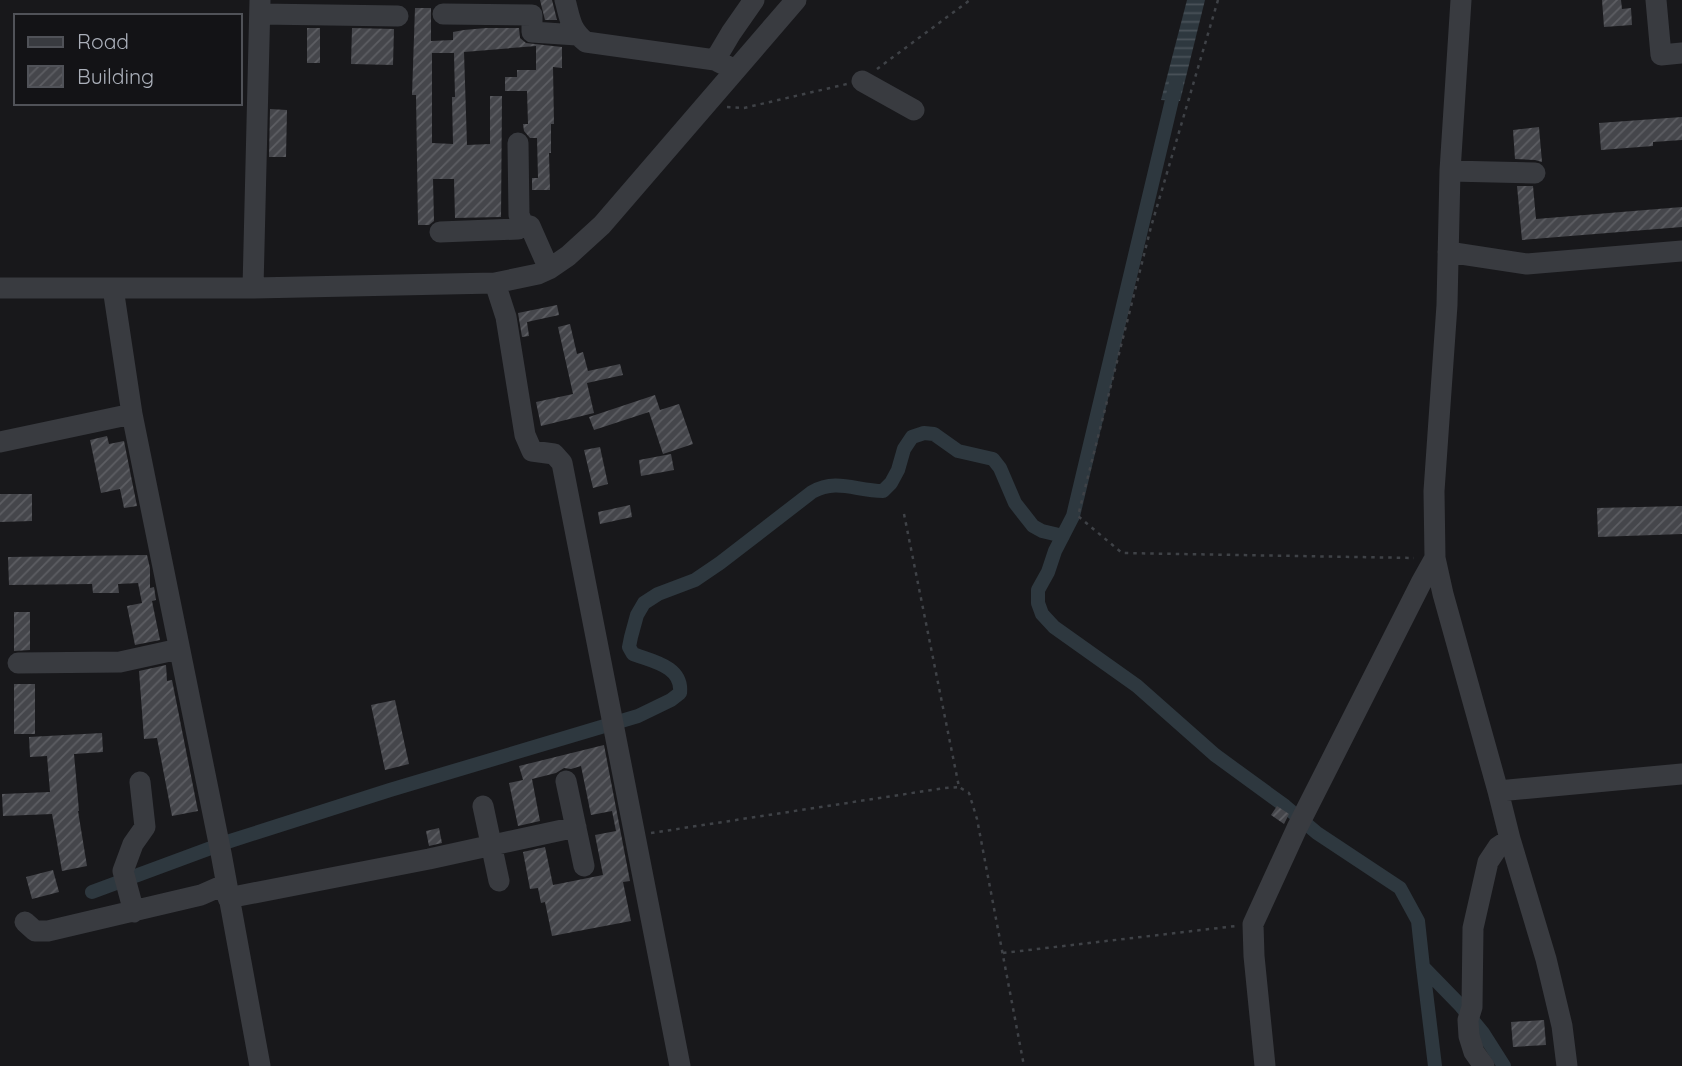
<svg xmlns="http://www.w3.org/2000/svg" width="1682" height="1066" font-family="Quicksand,sans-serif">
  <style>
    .water { fill: url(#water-rules) }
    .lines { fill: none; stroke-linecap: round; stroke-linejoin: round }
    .canal { stroke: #2e383f; stroke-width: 14 }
    .building { fill: url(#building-hatch); fill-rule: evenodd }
    .path { stroke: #3f4247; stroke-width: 2.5; stroke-dasharray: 3.5 5; stroke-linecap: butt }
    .minor { stroke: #393b40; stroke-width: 21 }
  </style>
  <defs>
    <pattern id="water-rules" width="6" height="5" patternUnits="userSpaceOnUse" patternTransform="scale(1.75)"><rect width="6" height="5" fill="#2e383f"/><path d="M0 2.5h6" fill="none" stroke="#4a5259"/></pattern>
    <pattern id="building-hatch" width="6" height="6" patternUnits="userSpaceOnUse" patternTransform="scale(1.75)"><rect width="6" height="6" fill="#45464b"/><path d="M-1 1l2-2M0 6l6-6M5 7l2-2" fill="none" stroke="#5d5e63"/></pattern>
  </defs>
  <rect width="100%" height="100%" fill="#18181b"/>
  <path class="water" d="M1187,0H1205L1180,101L1161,100Z"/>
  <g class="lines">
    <path class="canal" d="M1176,83L1073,516L1055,551L1048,572L1038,590V603L1042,614L1054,627L1137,686L1215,755L1285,806L1317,833L1400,888L1418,921L1423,967L1460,1005L1483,1033L1504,1066
      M92,892L227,842L390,790L638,716L671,700L680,693C683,666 651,661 633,654L629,647L631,637L637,615L644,603L658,594L695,580L720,563L812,492C837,478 856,491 883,491L891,483L898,470L904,449L912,437L924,433L934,434L958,451L993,459L1000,468L1015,503L1033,526L1042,531L1063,536
      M1423,967L1435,1066"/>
  </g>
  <path class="building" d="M540,0H552L557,20H545Z
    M1602,0H1621L1622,9L1631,8L1632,25L1604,27Z
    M415,8H431V41L453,40V32L464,30L486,28H519L520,38L526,43L562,47V68L553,67L554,124H551V153H549L550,190H532V178H538L537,138H530L524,131L523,124H528L527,91H505V77H517V70H536V46L464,52L467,145L490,144V96H502L501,217L455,218L454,179H433L434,221L429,225H418L416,95H412ZM432,53H454L455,97H452L453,144L432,143Z
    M307,28H320V63H307Z
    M352,28L394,29L393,65L351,64Z
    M270,109L287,110L286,157H269Z
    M1682,117V140L1653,142V146L1601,150L1599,123Z
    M1539,127L1542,162L1535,160L1515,159L1513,130Z
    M1517,186H1533L1536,219L1682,207V227L1522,240Z
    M557,305L559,315L527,322L529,336L522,337L518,313Z
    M570,324L577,354L583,352L588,371L620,364L623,375L587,383L594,413L541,426L536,402L573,394L558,327Z
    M655,395L660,410L679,404L693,444L663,454L649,412L594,430L589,417Z
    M107,436L109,444L124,441L137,506L124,508L120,489L101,493L90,440Z
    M600,447L608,484L593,488L584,450Z
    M671,454L674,470L641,476L639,460Z
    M0,494H32V521L0,522Z
    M630,505L632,517L600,524L598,512Z
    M1682,506V534L1598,537L1597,508Z
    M147,555L150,568V588L154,587L156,600L152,601L160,640L135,645L127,606L142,603L138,583L118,584L119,593H93L92,584L9,585L8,557Z
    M14,612H30V650L14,651Z
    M166,665L167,681L172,680L198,811L172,816L157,738L144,739L139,671Z
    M14,684H35V734H14Z
    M395,700L409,764L385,770L371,705Z
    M102,733L103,752L74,754L79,811H78L87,866L62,871L52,814L3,816L2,794L50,792L47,756L30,757L29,737Z
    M604,745L630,881L623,882L631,921L552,936L545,902L541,903L538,888L530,889L523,852L545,847L553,885L603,875L595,835L616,831L612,811L591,815L581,766L571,769L564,768L556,773L532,779L540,821L518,826L509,783L523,780L519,766Z
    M1277,806L1289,814L1284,824L1271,815Z
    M439,828L442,843L429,846L426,831Z
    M53,870L59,892L32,899L26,877Z
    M1544,1020L1546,1045L1513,1047L1511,1022Z"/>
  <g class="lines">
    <path class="path" d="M1218,0L1151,227L1078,516L1122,553L1414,558
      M877,69L970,0
      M727,107L744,108L847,84
      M904,514L959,787L969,793L977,819L1024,1066
      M651,833L945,788L959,787
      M1003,953L1236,926"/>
    <path class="minor" d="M565,0C570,18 570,30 586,42L715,60L735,70
      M1461,0L1450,171L1447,305L1434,491L1435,558L1443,594L1498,791L1510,839L1546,959L1562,1026L1567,1066
      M1656,0L1661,55L1682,53
      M260,14L398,16
      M443,14L532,15V32L577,35
      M715,60L731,33L754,0
      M862,81L914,110
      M518,143L519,215L523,224L530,226L549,269
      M1450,171L1535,173
      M440,232L518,229L523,224
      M1448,252L1527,264L1682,251
      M495,283L506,317L525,435L532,451L554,454L562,463L680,1066
      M0,288H253L495,283L538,274L549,269L568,256L602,225L796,0
      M113,288L132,414L221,853L260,1066
      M253,288L260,0
      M0,442L132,414
      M18,663L120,662L179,649
      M566,781L584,866
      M1498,791L1682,774
      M483,806L499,881
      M228,898L429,859L576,827
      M134,912L123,871L133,844L145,827L140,782
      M25,922L35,931H48L201,895L226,884
      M1265,1066L1254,956L1253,924L1297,828L1421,583L1435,558
      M1484,1066L1474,1052L1469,1036L1468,1020L1472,1007L1473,928L1488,862L1498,847L1510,839"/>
  </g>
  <rect x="14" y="14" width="228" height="91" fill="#131316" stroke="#505258" stroke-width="2"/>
  <rect x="28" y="37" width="35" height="10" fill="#393b40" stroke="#505258" stroke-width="2"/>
  <text x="77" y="49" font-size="21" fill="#abb0ba">Road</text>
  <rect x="28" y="66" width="35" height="21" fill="url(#building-hatch)" stroke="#505258" stroke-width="2"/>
  <text x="77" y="84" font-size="21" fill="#abb0ba">Building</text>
</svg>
